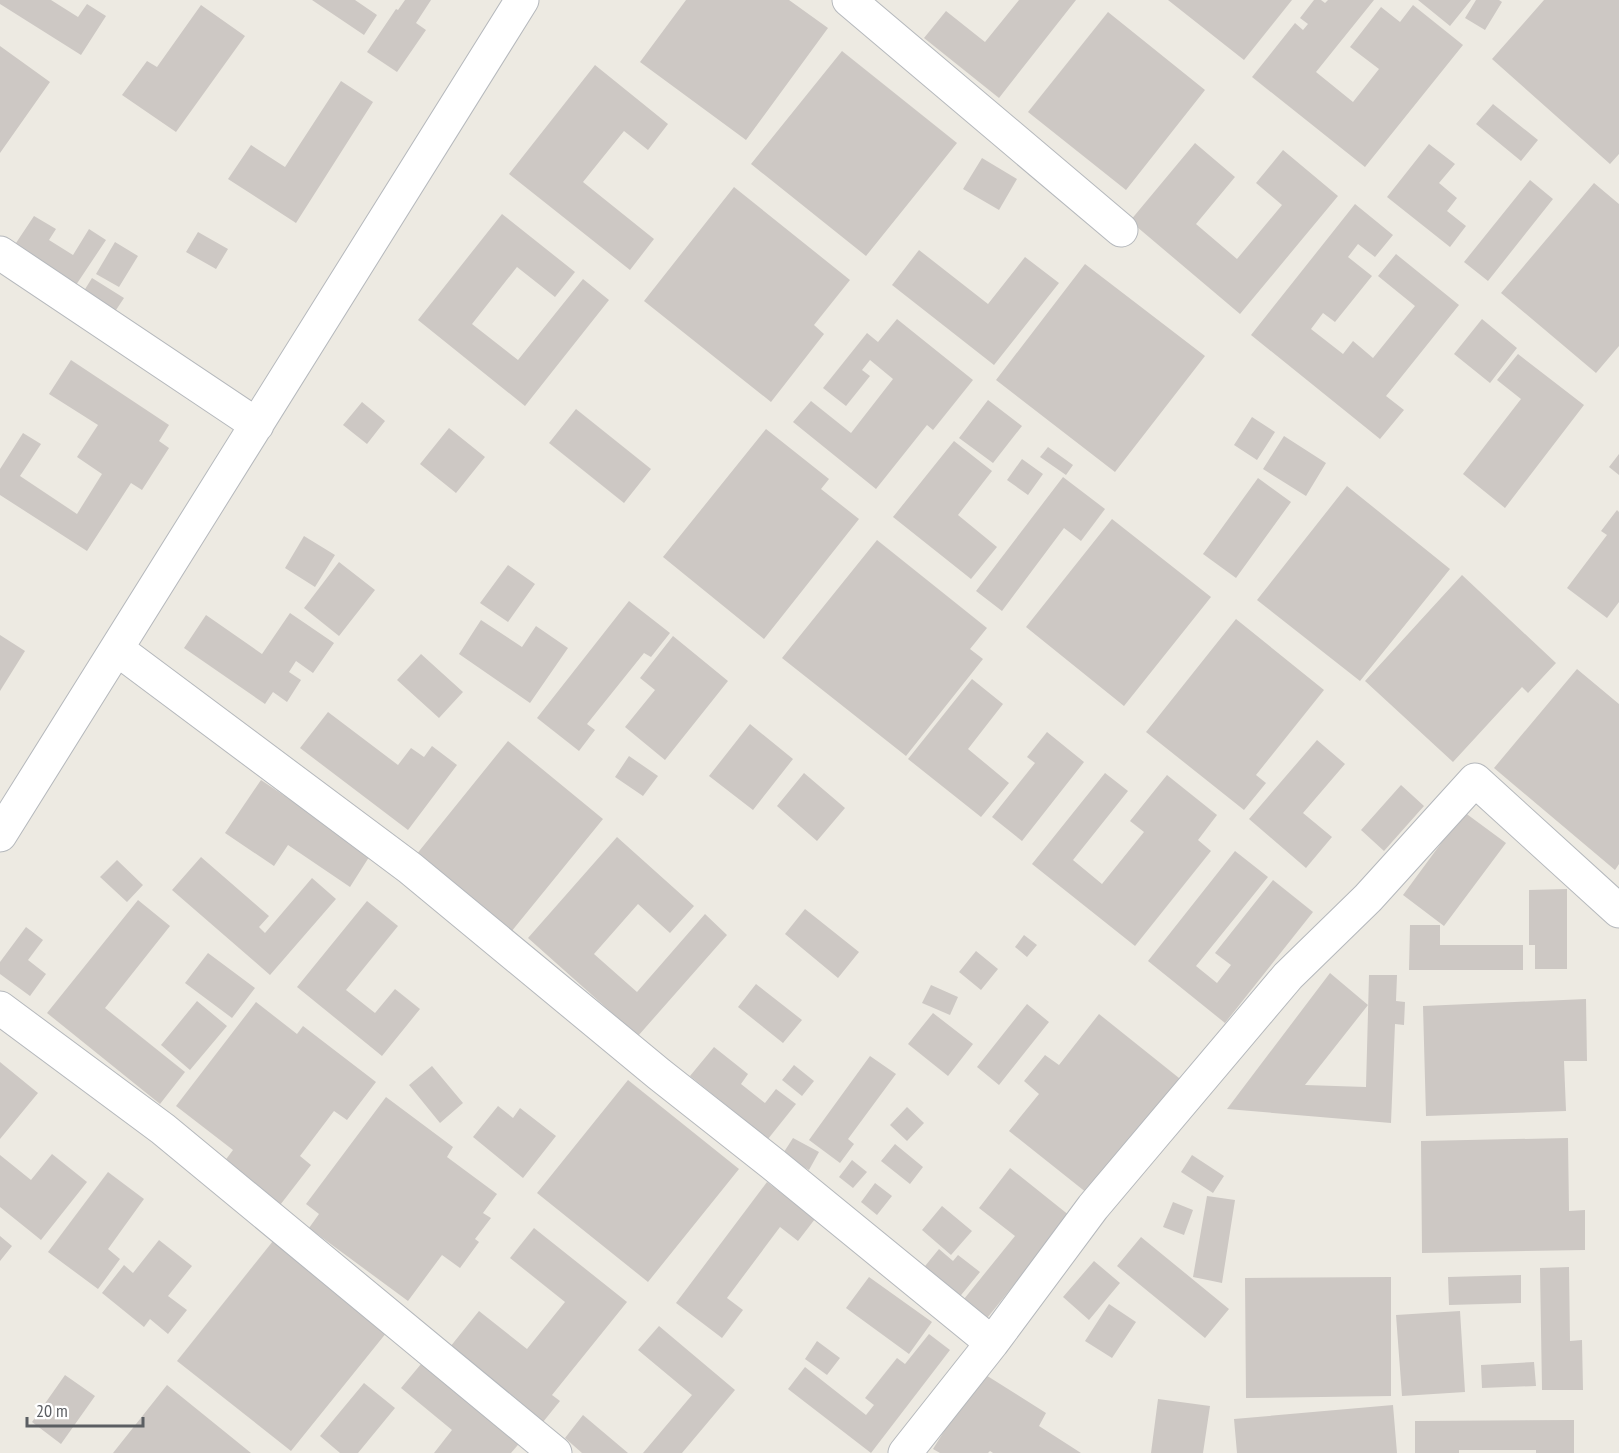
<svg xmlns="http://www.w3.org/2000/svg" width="1619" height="1453" font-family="'PT Sans Narrow',sans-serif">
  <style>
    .building { fill: #cdc8c4 }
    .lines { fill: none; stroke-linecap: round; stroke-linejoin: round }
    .minor-casing { stroke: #b5b8bc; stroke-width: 35 }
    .minor { stroke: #fff; stroke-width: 33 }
  </style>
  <rect width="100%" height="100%" fill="#edeae2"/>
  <path class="building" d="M0,0H51L78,17L87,4L106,16L81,55L0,4Z
    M312,0H355L377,15L364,35Z
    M405,0H431L416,23L426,30L397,72L367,52L396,9L398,10Z
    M686,0H789L828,28L746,140L640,62Z
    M1019,0H1076L999,98L924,38L946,11L985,42Z
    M1168,0H1292L1244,60Z
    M1314,0H1321L1325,3L1328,0H1374L1316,72L1353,102L1379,69L1350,47L1381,7L1400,22L1413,5L1463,45L1365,167L1252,77L1295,23L1303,30L1308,24L1300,18Z
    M1418,0H1471L1450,26Z
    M1476,0H1499L1502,2L1485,30L1465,18Z
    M1544,0H1619V154L1610,164L1492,59Z
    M201,5L245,36L176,132L122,95L147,61L157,67Z
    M1108,12L1205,90L1126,190L1028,112Z
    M0,46L50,82L0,153Z
    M842,51L957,143L866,256L751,164Z
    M595,65L668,124L648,150L624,131L583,182L654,239L630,270L509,174Z
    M341,81L373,102L296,223L228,179L251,145L285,167Z
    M1493,104L1538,140L1521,161L1476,124Z
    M1195,143L1235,177L1196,224L1237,259L1282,205L1256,183L1283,150L1338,196L1240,314L1130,221Z
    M1429,144L1455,164L1439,183L1457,198L1447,211L1466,226L1450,247L1387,197Z
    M982,158L1017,179L999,210L963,189Z
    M1530,180L1553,199L1488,281L1464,262Z
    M1594,183L1619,204V346L1596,373L1501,293Z
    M734,187L850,280L814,325L824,334L771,402L644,301Z
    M1355,204L1393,235L1375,257L1358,244L1348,257L1372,276L1335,322L1323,313L1311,329L1343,354L1353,341L1373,358L1415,306L1378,276L1396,254L1459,305L1386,396L1404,410L1380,439L1251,335Z
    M502,214L575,272L555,297L517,267L472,324L518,360L583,279L609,300L525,406L418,320Z
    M34,216L56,229L49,240L73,255L89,229L106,240L76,285L14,246Z
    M198,232L228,249L216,269L186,252Z
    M115,242L138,256L119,287L96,274Z
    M919,250L988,304L1025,257L1059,283L994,365L892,285Z
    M1085,264L1205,356L1115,472L996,380Z
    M92,278L124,298L114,313L82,294Z
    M897,319L973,380L933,430L927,425L876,489L793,422L811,401L851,433L893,379L870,360L862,370L870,376L846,406L823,388L867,333L878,342Z
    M1482,319L1517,348L1490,383L1454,354Z
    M1518,354L1584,405L1505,508L1463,474L1521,399L1497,380Z
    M71,360L169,425L159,441L169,448L142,490L131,483L87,551L0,495V469L23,433L41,444L20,476L77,514L102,474L77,457L98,425L49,394Z
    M988,400L1022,426L993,463L959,438Z
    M362,402L385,421L367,444L343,425Z
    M576,409L651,469L624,503L549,443Z
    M1252,417L1275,432L1257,460L1234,445Z
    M449,428L485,457L456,493L420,464Z
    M766,429L829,479L821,489L859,519L764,639L663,557Z
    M1284,436L1326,463L1306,496L1263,469Z
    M954,441L992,471L958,515L997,547L971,579L893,517Z
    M1048,447L1073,465L1066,475L1040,457Z
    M1619,454V475L1609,467Z
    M1022,459L1043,474L1028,495L1007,480Z
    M1063,477L1105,509L1081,541L1064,528L1002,611L976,591Z
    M1258,478L1291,502L1236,578L1203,554Z
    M1347,486L1450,569L1360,681L1257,600Z
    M1617,510L1619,512V602L1607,618L1567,588L1607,535L1601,531Z
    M1112,519L1211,597L1124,706L1026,627Z
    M304,536L335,555L315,587L285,568Z
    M877,540L987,628L970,649L983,659L906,756L782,658Z
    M339,562L375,590L339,636L304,608Z
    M508,565L535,584L508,622L480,603Z
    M1462,575L1556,663L1528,693L1522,687L1453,762L1365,681Z
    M629,601L670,633L651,657L644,653L587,724L595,730L579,751L537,718Z
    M290,613L334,643L313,673L296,661L289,672L301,680L287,702L273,692L265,704L184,648L206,615L262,654Z
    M1236,619L1324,690L1256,775L1266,783L1244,810L1146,732Z
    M481,620L522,647L536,626L568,648L530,703L459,654Z
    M0,635L25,651L0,691Z
    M673,636L728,681L665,760L625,727L655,690L640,678Z
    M421,654L463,692L439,718L397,680Z
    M1577,669L1619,704V864L1615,870L1494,768Z
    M972,679L1003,704L968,749L1009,783L981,817L908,759Z
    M328,712L398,765L411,748L424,757L432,746L457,765L408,830L300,748Z
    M750,724L793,759L753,810L709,776Z
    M1047,732L1084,762L1022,841L992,817L1035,763L1027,757Z
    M1317,740L1345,764L1303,813L1332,837L1306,868L1249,819Z
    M508,741L603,819L511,932L416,855Z
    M629,756L658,776L643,796L615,777Z
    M804,773L845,808L817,841L777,806Z
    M1105,773L1128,791L1073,860L1102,884L1144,832L1130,821L1167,775L1217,815L1198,840L1211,851L1135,946L1032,864Z
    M261,780L371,854L350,887L288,845L274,866L225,833Z
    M1401,785L1424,806L1384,851L1361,830Z
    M1464,812L1506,843L1444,926L1403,895Z
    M617,837L694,906L670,933L638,904L594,954L637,992L705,914L727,935L638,1036L528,938Z
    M1235,851L1268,877L1196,966L1217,983L1231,965L1215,953L1273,880L1313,912L1225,1023L1148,961Z
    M201,857L269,916L259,927L265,933L312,878L336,899L270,975L172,890Z
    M117,860L143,885L127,902L100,877Z
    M1567,889V969H1535V945H1529V890Z
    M138,900L170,926L105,1008L185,1072L160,1104L47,1013Z
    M367,901L398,926L346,990L375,1013L395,989L420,1009L382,1056L297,987Z
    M805,909L859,952L838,978L785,934Z
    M1410,925H1440V945H1523V970H1409Z
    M26,927L43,940L28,960L46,974L30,996L0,974V962Z
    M1024,935L1037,945L1027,957L1015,947Z
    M976,951L998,969L981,990L959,972Z
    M208,953L255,988L232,1018L185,983Z
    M1330,973L1368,1005L1305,1085L1366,1087L1369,975H1397L1396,1001L1405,1002L1404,1025L1395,1024L1391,1123L1227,1109Z
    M756,984L802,1020L783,1043L738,1007Z
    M931,985L958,997L950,1015L922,1003Z
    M1586,999L1587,1061H1564L1566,1111L1426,1116L1423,1006Z
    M197,1001L227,1026L190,1070L161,1045Z
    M256,1002L297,1034L303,1026L376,1082L347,1120L334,1111L300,1156L311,1165L277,1209L221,1166L233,1150L176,1106Z
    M1027,1004L1049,1022L999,1085L977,1067Z
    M933,1013L973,1044L948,1076L908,1044Z
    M1099,1014L1184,1082L1092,1197L1009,1131L1039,1094L1024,1081L1045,1055L1059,1065Z
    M714,1047L748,1074L741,1084L765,1103L776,1089L796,1104L768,1139L690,1076Z
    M870,1056L896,1074L848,1139L854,1144L840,1163L809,1140Z
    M0,1062L38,1093L0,1139Z
    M794,1065L814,1081L802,1096L782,1080Z
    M432,1066L463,1103L440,1123L409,1085Z
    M628,1080L739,1169L648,1282L537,1193Z
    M386,1097L453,1147L447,1157L497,1194L483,1213L491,1218L475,1239L479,1242L460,1268L442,1255L408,1301L309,1228L319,1214L306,1204Z
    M498,1106L513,1118L520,1108L556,1136L523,1178L473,1137Z
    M907,1107L924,1123L907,1141L890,1125Z
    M793,1138L819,1152L809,1170L782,1155Z
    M1568,1138L1569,1211L1585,1210V1250L1422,1253L1421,1141Z
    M895,1144L923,1167L910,1184L881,1161Z
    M52,1154L87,1182L41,1240L0,1207V1155L31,1180Z
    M1192,1155L1224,1176L1213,1193L1181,1172Z
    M852,1160L867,1172L853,1188L839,1177Z
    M1010,1168L1070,1216L983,1323L960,1304L1015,1236L979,1208Z
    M108,1172L144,1199L108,1249L120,1259L98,1289L48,1252Z
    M767,1182L815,1219L798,1241L780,1227L727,1298L743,1310L722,1338L676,1303Z
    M875,1183L892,1196L877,1215L861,1202Z
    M1207,1196L1235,1200L1222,1283L1193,1277Z
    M1173,1202L1193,1210L1184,1235L1163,1227Z
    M942,1206L972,1231L951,1255L922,1230Z
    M534,1228L627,1302L552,1395L560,1401L543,1422L450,1347L479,1311L527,1349L565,1302L510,1258Z
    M0,1236L12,1246L0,1261Z
    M277,1236L391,1327L291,1451L177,1361Z
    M1141,1237L1229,1309L1205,1338L1117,1266Z
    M159,1240L192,1266L168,1296L187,1310L168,1334L150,1319L144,1327L102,1293L124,1265L133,1273Z
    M939,1249L953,1261L958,1255L980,1272L957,1300L921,1271Z
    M1094,1261L1120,1283L1089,1320L1063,1297Z
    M1569,1267L1570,1341L1582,1340L1583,1390H1542L1540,1268Z
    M1521,1275V1303L1449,1305L1448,1277Z
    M869,1277L932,1322L909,1354L846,1308Z
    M1391,1277V1396L1246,1398L1245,1278Z
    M1109,1304L1136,1322L1112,1358L1085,1341Z
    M1460,1311L1465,1392L1402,1396L1396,1315Z
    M659,1326L735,1390L682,1453H643L692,1395L638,1350Z
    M929,1334L950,1350L871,1453L788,1389L805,1367L866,1415L874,1405L865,1398L897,1358L905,1364Z
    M817,1341L840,1358L827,1375L805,1359Z
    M426,1358L523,1439L511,1453H434L452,1430L401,1388Z
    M1534,1362L1536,1386L1482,1388L1481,1365Z
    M981,1372L1046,1413L1039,1426L1081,1453H993L990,1451L988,1453H940L933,1449Z
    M65,1375L95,1396L61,1444L32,1422Z
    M364,1383L395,1408L358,1453H340L320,1436Z
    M167,1385L251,1453H113Z
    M1158,1399L1210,1406L1203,1453H1151Z
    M1393,1405L1397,1453H1237L1234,1419Z
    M583,1415L628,1453H582L565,1438Z
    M1574,1420V1453H1536V1450H1459V1453H1415V1421Z"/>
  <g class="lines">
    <defs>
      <path id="minor" d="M849,0L1121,230
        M0,253L257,425
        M117,649L410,868L659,1074L773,1164L992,1343
        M0,835L522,0
        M0,1008L163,1129L555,1453
        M905,1453L992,1343L1093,1207L1288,976L1368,898L1475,780L1619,911"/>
    </defs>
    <use href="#minor" class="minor-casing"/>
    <use href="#minor" class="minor"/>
  </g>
  <path d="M27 1417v9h116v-9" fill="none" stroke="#5b5e62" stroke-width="3"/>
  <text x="36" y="1417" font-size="18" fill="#5b5e62" stroke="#ffffff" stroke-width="4.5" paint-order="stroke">20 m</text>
</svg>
